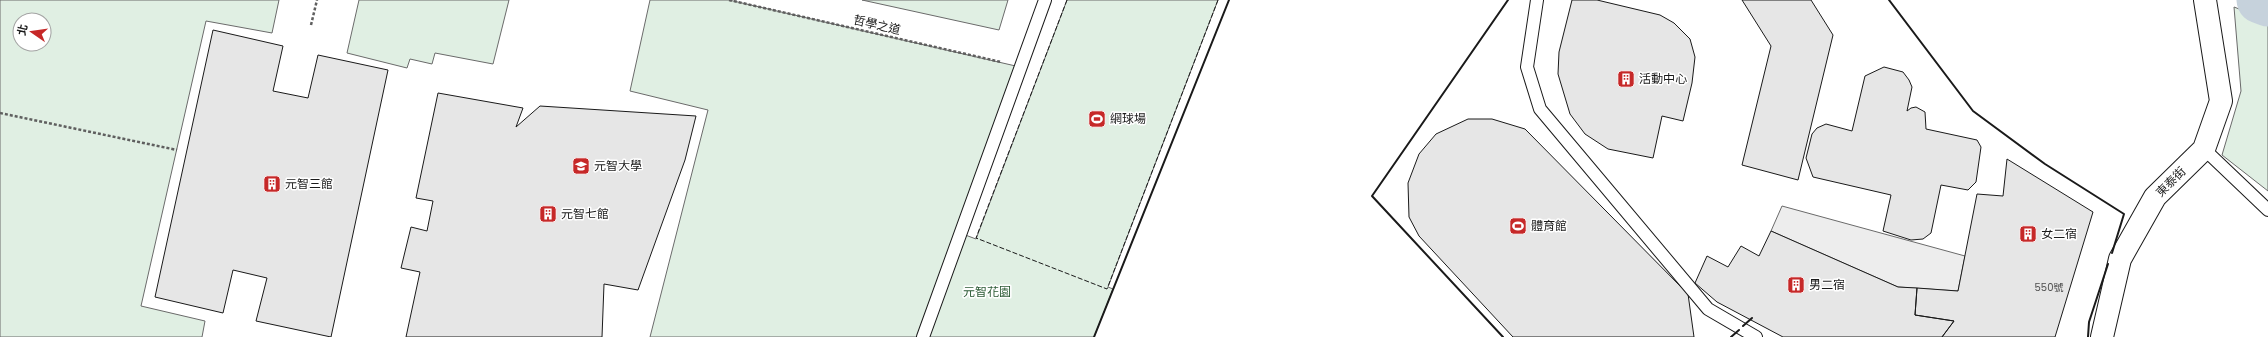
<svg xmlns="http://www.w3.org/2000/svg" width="2268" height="337" font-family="Poppins,'Noto Sans TC',sans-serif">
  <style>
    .green { fill: #e0efe3; stroke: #6a6a6a; fill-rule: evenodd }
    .parking { fill: #ededed; stroke: #6a6a6a }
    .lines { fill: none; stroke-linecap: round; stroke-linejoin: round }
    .river { stroke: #c6d2dc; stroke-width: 47 }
    .building { fill: #e6e6e6; stroke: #1a1a1a }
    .service-casing { stroke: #1a1a1a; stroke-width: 14 }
    .minor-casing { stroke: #1a1a1a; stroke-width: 24 }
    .path { stroke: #5f5f5f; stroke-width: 2.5; stroke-dasharray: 3 2; stroke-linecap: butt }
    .service { stroke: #fff; stroke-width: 12 }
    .minor { stroke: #fff; stroke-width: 22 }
    .fence { stroke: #1a1a1a; stroke-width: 1; stroke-dasharray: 5 2; stroke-linecap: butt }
    .wall { stroke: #1a1a1a; stroke-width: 2 }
    .labels { text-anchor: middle; stroke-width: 3; stroke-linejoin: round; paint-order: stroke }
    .number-label { font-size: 10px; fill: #4d4d4d }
    .street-label { font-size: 12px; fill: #1a1a1a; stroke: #fff }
    .poi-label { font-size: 12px; fill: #1a1a1a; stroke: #fff; text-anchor: start }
    .park-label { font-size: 12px; fill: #2b5a34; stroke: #fff }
  </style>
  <rect width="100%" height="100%" fill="#fff"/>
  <path class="green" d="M0,0H279L272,33L206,21L141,306L205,321L202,337H0ZM20,20H44V44H20Z
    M359,0H509L493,64L435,53L432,64L410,59L407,68L347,53Z
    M650,0H729L1020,67L960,233L976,239L1067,0H1218L1108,287L1113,289L1094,337H650L708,110L630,91Z
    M862,0H1008L999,30Z
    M2234,7L2268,20V191L2222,155L2241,91Z"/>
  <path class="parking" d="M1782,206L1965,256L1958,291L1898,287L1771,231Z"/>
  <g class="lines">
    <path class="river" d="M2260,0L2268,3"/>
  </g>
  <path class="building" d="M1572,0H1597L1660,15L1674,23L1690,39L1695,57L1692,83L1683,121L1662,116L1653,158L1608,149L1585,134L1570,114L1558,74L1559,52Z
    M1742,0H1811L1833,35L1798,180L1742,165L1771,46Z
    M213,30L283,46L273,91L308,98L318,55L388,70L331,337L256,321L267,278L233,270L223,313L155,297Z
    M1884,67L1903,72L1909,80L1912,87L1907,111L1911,108L1916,107L1925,112L1926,129L1977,140L1981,147L1976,182L1968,190L1941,185L1931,233L1923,239L1911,240L1883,231L1891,195L1813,177L1806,158L1812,134L1817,128L1826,124L1852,131L1865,76Z
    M438,93L523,108L516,127L540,106L696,116L685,160L638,290L604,284L602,337H406L420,272L401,268L411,227L427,231L433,201L416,198Z
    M1468,119H1492L1525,129L1688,294L1694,337H1513L1419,236L1409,217L1408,183L1419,154L1436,134Z
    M2007,159L2093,212L2055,337H1942L1954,321L1915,315L1917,288L1958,291L1977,194L2003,196Z
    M1771,231L1898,287L1917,288L1915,315L1954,321L1942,337H1783L1717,302L1695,283L1707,256L1728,267L1741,246L1759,256Z"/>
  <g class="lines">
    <defs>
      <path id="service" d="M1537,0L1527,67L1540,109L1708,309L1756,337
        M2204,149L2268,210
        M923,337L1045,0"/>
      <path id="minor" d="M2102,337L2120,259L2155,197L2204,149L2221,101L2205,0"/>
    </defs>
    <use href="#service" class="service-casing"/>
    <use href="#minor" class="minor-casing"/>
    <path class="path" d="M729,0L1001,62
      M311,25L317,0
      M0,113L177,150"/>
    <use href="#service" class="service"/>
    <use href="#minor" class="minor"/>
    <path class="fence" d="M1067,0L976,238L1107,289L1218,0"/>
    <path class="wall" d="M1889,0L1973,111L2045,164L2124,214L2112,253
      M1743,326L1752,318
      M1094,337L1229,0
      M1503,337L1372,196L1508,0
      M1731,337L1739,330
      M2088,337L2089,322L2108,264"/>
  </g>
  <defs>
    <symbol id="building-square" viewBox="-11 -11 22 22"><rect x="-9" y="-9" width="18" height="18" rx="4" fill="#c62828" stroke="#fff"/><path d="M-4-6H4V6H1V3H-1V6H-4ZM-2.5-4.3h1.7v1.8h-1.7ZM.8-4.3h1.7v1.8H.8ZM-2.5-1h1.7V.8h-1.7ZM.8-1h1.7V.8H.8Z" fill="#fff"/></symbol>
    <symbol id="stadium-square" viewBox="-11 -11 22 22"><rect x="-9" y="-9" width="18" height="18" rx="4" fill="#c62828" stroke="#fff"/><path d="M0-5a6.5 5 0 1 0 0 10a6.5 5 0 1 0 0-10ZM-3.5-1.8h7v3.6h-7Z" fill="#fff"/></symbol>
    <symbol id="university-square" viewBox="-11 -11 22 22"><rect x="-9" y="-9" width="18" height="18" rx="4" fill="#c62828" stroke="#fff"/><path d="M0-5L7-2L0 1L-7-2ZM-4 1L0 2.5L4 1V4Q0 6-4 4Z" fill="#fff"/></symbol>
  </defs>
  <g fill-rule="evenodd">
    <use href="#building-square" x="1616" y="69" width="20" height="20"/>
    <use href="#stadium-square" x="1087" y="109" width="20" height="20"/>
    <use href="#university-square" x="571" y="156" width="20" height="20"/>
    <use href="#building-square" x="262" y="174" width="20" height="20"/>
    <use href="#building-square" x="538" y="204" width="20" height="20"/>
    <use href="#stadium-square" x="1508" y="216" width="20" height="20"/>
    <use href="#building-square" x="2018" y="224" width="20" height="20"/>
    <use href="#building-square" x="1786" y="275" width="20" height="20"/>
  </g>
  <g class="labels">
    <g class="number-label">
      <text x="2049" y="291">550號</text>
    </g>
    <g class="street-label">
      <text transform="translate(877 25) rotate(13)" y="4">哲學之道</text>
      <text transform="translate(2171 182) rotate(-45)" y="4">東泰街</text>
    </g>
    <g class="poi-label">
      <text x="1639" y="83">活動中心</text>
      <text x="1110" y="123">網球場</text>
      <text x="594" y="170">元智大學</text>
      <text x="285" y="188">元智三館</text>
      <text x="561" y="218">元智七館</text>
      <text x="1531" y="230">體育館</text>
      <text x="2041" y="238">女二宿</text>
      <text x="1809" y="289">男二宿</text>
    </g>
    <g class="park-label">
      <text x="987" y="296">元智花園</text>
    </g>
  </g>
  <g transform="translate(32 32) rotate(283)"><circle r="19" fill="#ffffff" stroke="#a3a3a3"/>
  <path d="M0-3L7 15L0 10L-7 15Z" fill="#c62828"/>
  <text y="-6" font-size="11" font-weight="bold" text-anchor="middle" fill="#1a1a1a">北</text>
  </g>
</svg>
